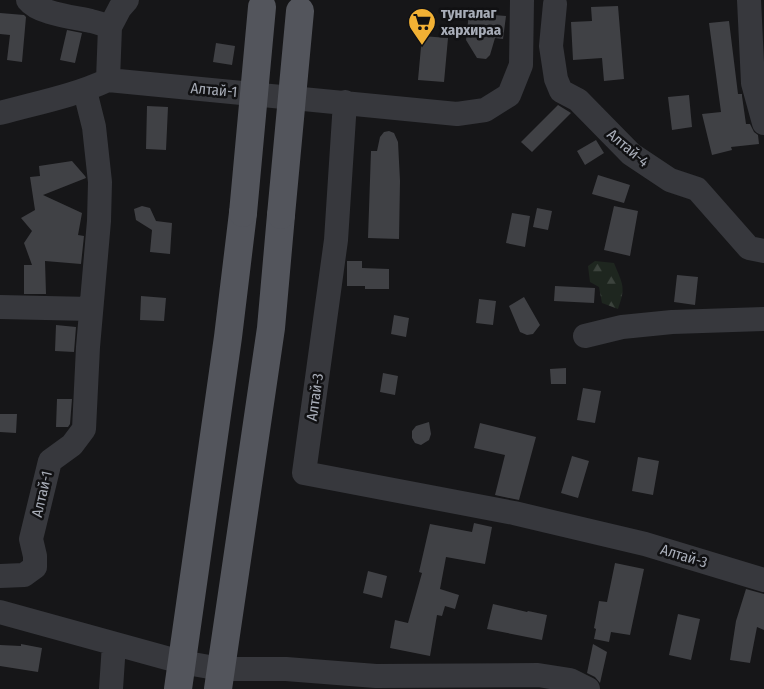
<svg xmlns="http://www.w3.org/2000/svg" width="764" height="689" font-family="'Fira Sans Condensed',sans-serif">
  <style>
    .forest { fill: url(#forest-firs) }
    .building { fill: #404145 }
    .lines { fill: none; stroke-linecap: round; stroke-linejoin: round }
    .minor { stroke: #37383d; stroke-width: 24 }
    .major { stroke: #53555c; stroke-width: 28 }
    .major-bridge { stroke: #53555c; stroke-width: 28 }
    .labels { text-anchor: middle; stroke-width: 5; stroke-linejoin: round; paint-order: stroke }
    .poi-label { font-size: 15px; font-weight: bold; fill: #a8adb8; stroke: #111113; text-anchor: start }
    .street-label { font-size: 15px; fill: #a8adb8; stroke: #111113 }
  </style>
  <defs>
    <pattern id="forest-firs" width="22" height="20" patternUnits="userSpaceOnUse" patternTransform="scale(1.25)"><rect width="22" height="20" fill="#1e261f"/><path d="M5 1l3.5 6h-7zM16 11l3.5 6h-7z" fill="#3c433d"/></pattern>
  </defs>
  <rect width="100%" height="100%" fill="#161618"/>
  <path class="forest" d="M595,261L614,263C623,285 626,287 618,309L602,303L599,287L590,282L588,266Z"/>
  <path class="building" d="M618,6L624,79L604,81L602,58L573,60L571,22L592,21L591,7Z
    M0,13L24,15L26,17L22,62L7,60L10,35L0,34Z
    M469,13L506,16L503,39L495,38L490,55L486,59L477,58L466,40Z
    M729,21L738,94H742V96L746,124H750L754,132L758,135L759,144L731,147L732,150L712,155L702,114L721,112L709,23Z
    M67,30L82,33L75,63L60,60Z
    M422,36L448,38L444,82L418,80Z
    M216,43L235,46L232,65L213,62Z
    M689,95L692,127L672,130L668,97Z
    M558,105L571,113L532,152L521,142Z
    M147,106L168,107L166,150L146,149Z
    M389,131L394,133L398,142L400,181L399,239L368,238L371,151H377L380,137L384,132Z
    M596,140L604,153L585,165L577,151Z
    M72,161L85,176L86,178L43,195L82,213L78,235L84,236L81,264L45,261L46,294H24V265H32L24,243L32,231L21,218L35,210L30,177L40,176L39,166Z
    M598,175L630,185L624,203L592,194Z
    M142,206L150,208L156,221L172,223L170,254L150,252L152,230L136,220L134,209Z
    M614,206L638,211L630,256L604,250Z
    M537,208L552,211L548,230L533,227Z
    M512,213L530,216L525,247L506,243Z
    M347,261H362V268L389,269V289H365V286H347Z
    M677,275L698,277L695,305L674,302Z
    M555,286L595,288L594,303L554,301Z
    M141,296L166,298L164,321L140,320Z
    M524,297L540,325L533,334L527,335L520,332L509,306Z
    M479,299L496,301L493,325L476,323Z
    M394,315L409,318L406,337L391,334Z
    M56,325L76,327L74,352L55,351Z
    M566,368V384H551L550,369Z
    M383,373L398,376L395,395L380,392Z
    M583,388L601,391L595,423L577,420Z
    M57,399H72L70,424L68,427H56Z
    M0,414H17L16,433L0,432Z
    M429,422L431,434L429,440L421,445L415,443L412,438V431L416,426Z
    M480,423L536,437L519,500L495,495L505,455L474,448Z
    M572,456L589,461L578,498L561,493Z
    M638,457L659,461L653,495L632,491Z
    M474,523L492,527L485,564L446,557L440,589L459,595L455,609L445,606L442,616L437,615L430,656L390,648L395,620L408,623L422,573L419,572L430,524L472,532Z
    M615,563L644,569L630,635L611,632L609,642L594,639L596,629L594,628L599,601L607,602Z
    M368,571L387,576L382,598L363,593Z
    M746,589L764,594V630L757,627L750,663L730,660L736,621Z
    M493,604L527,612L528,611L547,615L542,640L487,629Z
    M678,614L700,619L691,660L669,655Z
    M21,644L42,648L38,672L0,666V645L21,646Z
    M593,644L607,652L600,683L595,677L587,673Z"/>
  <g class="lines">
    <path class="minor" d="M28,0C39,14 74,17 91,21C97,22 104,25 110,27L108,80
      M749,0L753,83L764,123
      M555,4L551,46L556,79L561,91L578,100L631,154L670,180L697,189L749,248L764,251
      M110,27L120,8L127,0
      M345,102L336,240L304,473L514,513L645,544L764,580
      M0,113C36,103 74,96 108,80L457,114L485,110L509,95L521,65L522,0
      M0,307L91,309
      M585,336L622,327L672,322L764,319
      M0,576L24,575L35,567V556L31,539L50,461L72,445L84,429L88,347L99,221L100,182L94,127L85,91
      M0,612L181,662L221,669H286L376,676L538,675L570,680L588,689
      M111,689L114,644"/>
    <path class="major" d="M178,689L228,337L243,213
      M218,689L271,328L281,215"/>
    <path class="major-bridge" d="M243,213L262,7
      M281,215L300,11"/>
  </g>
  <defs>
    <symbol id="supermarket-pin" viewBox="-11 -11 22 30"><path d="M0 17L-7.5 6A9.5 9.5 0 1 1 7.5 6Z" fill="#f2b134" stroke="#111113"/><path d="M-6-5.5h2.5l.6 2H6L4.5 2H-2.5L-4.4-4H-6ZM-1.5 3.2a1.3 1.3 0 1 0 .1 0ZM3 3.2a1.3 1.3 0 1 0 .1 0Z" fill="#111"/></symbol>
  </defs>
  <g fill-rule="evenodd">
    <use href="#supermarket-pin" x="406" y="6" width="32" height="43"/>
  </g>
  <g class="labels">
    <g class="poi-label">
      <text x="441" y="18">тунгалаг<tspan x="441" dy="17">хархираа</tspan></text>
    </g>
    <g class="street-label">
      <text transform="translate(214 90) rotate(5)" y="5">Алтай-1</text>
      <text transform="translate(628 148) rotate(40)" y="5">Алтай-4</text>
      <text transform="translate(315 397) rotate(-82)" y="5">Алтай-3</text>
      <text transform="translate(42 494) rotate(-77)" y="5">Алтай-1</text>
      <text transform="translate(684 556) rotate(17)" y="5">Алтай-3</text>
    </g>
  </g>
</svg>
